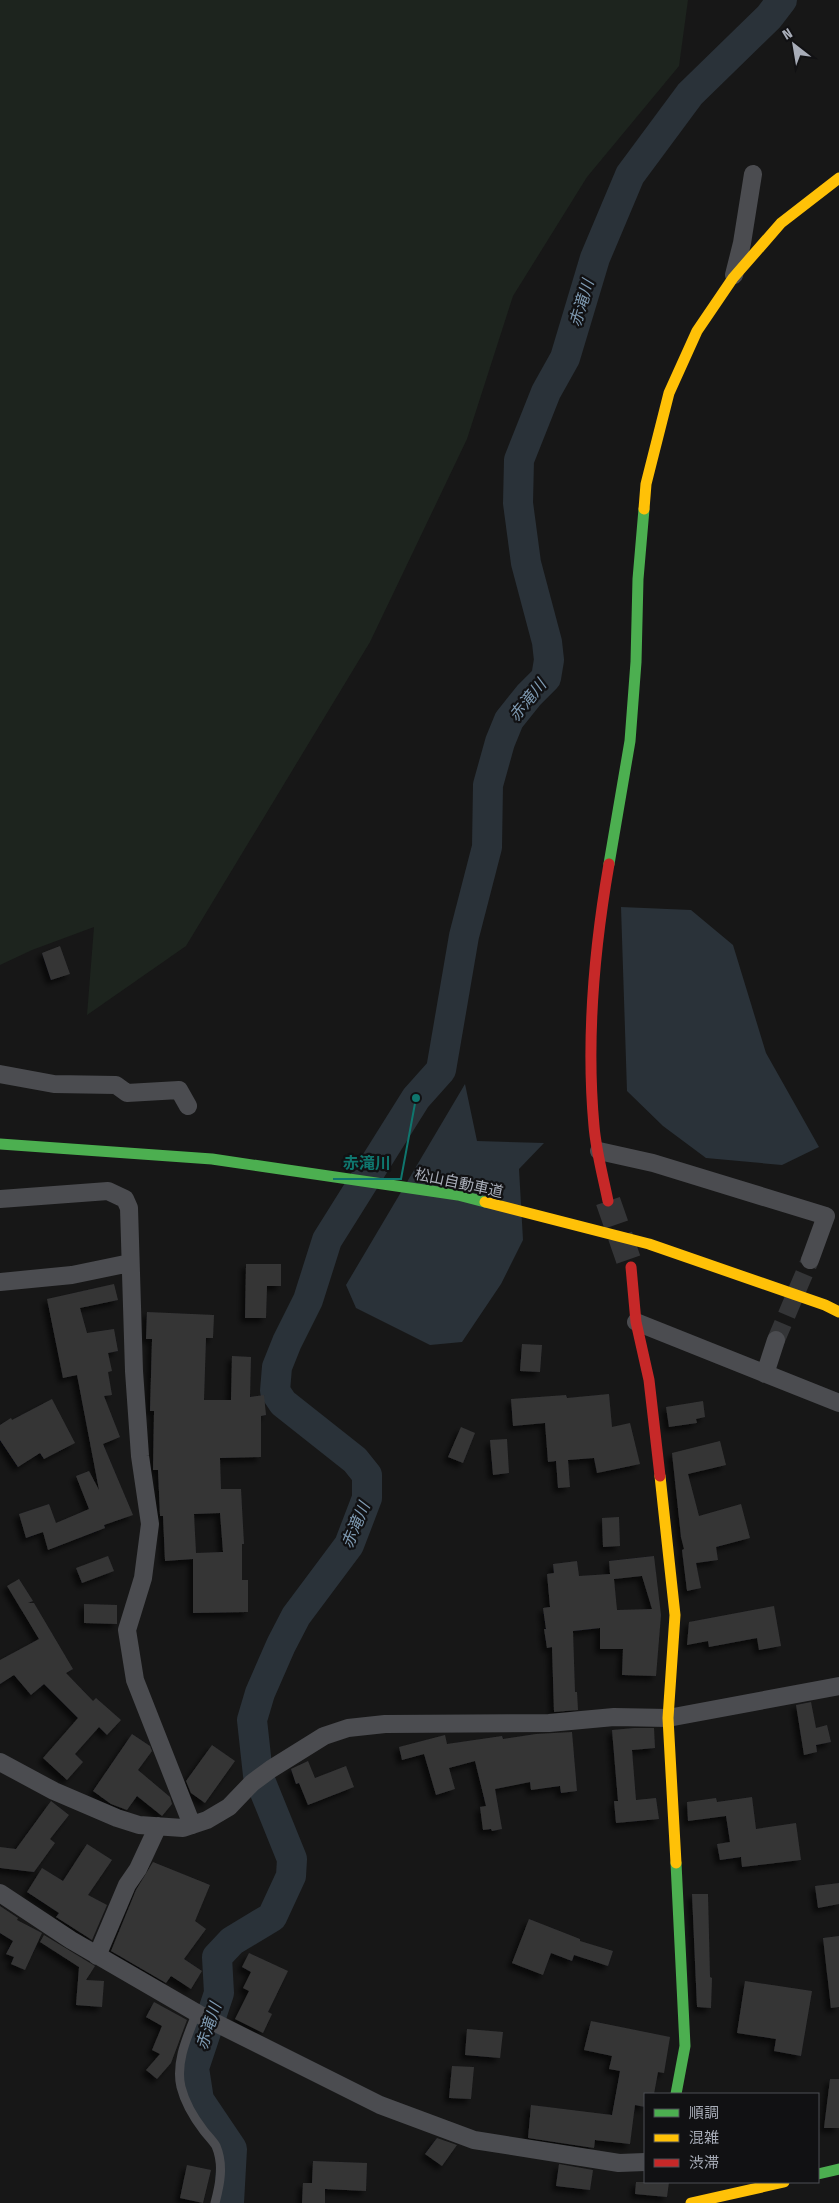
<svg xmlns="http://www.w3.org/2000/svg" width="839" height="2203" font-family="'Fira Sans Condensed','Noto Sans JP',sans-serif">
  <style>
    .green { fill: #1d241e }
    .water { fill: #2a3239 }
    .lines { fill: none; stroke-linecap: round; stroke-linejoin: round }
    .river { stroke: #2a3239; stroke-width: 30 }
    .building { fill: #353536; fill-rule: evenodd; filter: url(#shadow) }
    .street-tunnel { stroke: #343537; stroke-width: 18; stroke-dasharray: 18 9; stroke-linecap: butt }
    .secondary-tunnel { stroke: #343537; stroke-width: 25; stroke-dasharray: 25 12; stroke-linecap: butt }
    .lane { stroke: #4b4c50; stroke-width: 9 }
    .street { stroke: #4b4c50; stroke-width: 18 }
    .fast { stroke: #4caf50; stroke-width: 11 }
    .slow { stroke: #ffc107; stroke-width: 11 }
    .jam { stroke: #c62828; stroke-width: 11 }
    .labels { text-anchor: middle; stroke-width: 4.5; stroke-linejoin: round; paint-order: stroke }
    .street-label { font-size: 15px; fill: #a8adb8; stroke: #111113 }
    .water-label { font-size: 16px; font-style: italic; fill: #7f9bb3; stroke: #111113 }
    .leader { fill: none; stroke: #0f766e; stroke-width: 2 }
    .callout-dot { fill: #0f766e; stroke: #111113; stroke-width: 2 }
    .callout-label { font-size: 16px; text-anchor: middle; font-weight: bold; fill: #0f766e; stroke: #111113; stroke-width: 4.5; stroke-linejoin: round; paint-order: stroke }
  </style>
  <defs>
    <filter id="shadow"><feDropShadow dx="-4.5" dy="4.5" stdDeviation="2.5" flood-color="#0009"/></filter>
  </defs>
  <rect width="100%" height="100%" fill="#171717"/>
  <path class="green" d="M0,0H688L679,66L587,177L513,296L467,439L370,642L186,946L87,1015L94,927L32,950L0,965Z"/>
  <path class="water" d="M621,907L691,910L733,945L766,1053L819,1147L782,1165L706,1158L663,1126L627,1091Z
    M465,1084L477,1141L544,1143L519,1169L523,1240L501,1284L462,1342L430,1345L356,1308L346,1285Z"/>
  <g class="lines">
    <path class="river" d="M229,2203L232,2149L199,2100L194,2068L219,1993L217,1957L232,1941L272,1917L291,1876L292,1859L258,1775L252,1720L260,1693L281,1645L296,1616L349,1545L367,1498V1475L355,1460L283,1403L275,1391L277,1367L287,1342L308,1300L327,1240L416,1098L441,1070L464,936L487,847L488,785L500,742L509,720L529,695L546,678L549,660L547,642L526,563L518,503L519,460L546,392L565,358L595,258L630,175L690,94L769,17L782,0"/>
  </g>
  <path class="building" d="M60,946L70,974L51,980L42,953Z
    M246,1264H281V1286H267L266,1318H245Z
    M114,1284L118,1300L80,1308L87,1333L114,1329L118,1351L108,1353L112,1371L108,1372L112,1395L104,1396L120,1437L103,1444L133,1515L104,1525L105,1528L48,1550L43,1532L26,1538L19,1514L49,1504L56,1523L89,1509L76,1476L89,1471L99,1490L77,1375L63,1378L47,1299Z
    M147,1312L214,1315L213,1338H206L204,1400H231L232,1356L251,1357L250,1397L264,1395L266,1415L261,1416V1457L220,1458L221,1489H241L244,1544H242V1580H248V1612L193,1613V1559L165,1561L163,1516H160L158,1470H153L154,1411H150L152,1339H146ZM220,1513L223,1552L196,1553L194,1514Z
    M522,1344L542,1345L540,1372L520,1371Z
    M609,1394L612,1427L630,1423L640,1464L597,1473L594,1458L568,1460L570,1487L558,1488L556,1461L548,1462L545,1423L513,1426L511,1399L566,1395L567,1398Z
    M52,1399L75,1443L44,1459L40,1453L18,1467L0,1440V1425L11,1418L12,1420Z
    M703,1401L705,1417L696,1419L697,1423L669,1427L666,1407Z
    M461,1427L475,1433L463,1463L448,1457Z
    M507,1439L509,1473L493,1475L490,1440Z
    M720,1441L726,1465L688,1474L699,1516L741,1504L750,1538L716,1547L718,1560L696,1563L701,1588L687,1591L682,1550L684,1549L681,1537L672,1453Z
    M619,1517L620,1546L603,1547L602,1518Z
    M108,1556L114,1571L82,1583L76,1568Z
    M654,1556L661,1615L656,1676L622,1675L623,1649H600V1628L573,1631L575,1692H577L578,1710L554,1712L552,1647L547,1648L544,1629H546L543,1608L550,1607L547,1574L554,1573L553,1564L577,1561L579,1576L610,1574L609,1561ZM642,1576L652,1609L617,1610L614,1579Z
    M19,1579L33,1601L28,1603H34L73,1669L66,1673L93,1701L96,1698L121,1720L107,1735L99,1727L75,1754L83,1762L67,1780L43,1758L78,1718L44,1684L31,1695L14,1675L0,1684V1660L39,1639L7,1586Z
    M84,1604L117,1605V1624L84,1623Z
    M774,1606L781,1646L759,1650L757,1638L709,1647L708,1641L687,1645L689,1622Z
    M811,1702L816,1728L827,1725L831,1742L816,1745L817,1752L804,1755L796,1705Z
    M634,1728H654L655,1748L632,1750L636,1800L656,1798L659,1819L616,1823L614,1801H618L612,1730Z
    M572,1732L577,1791L561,1793L560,1786L531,1790L530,1782L495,1789L502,1829L492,1831L491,1829L483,1830L480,1807L486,1806L475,1761L449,1768L455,1789L436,1795L424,1754L402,1760L399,1747L445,1735L447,1744L502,1736L503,1739L536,1734Z
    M132,1734L150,1746L152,1751L138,1770L170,1797L172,1804L162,1816L137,1796L127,1810L111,1804L93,1791Z
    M212,1745L235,1761L205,1803L191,1793L186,1781Z
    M308,1761L315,1778L346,1766L354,1787L308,1805L299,1783L296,1784L291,1769Z
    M752,1797L756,1829L796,1823L801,1860L742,1867L741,1857L720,1860L717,1844L730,1842L726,1816L688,1821L687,1802L716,1798L717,1802Z
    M51,1801L69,1815L50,1839L55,1843L34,1872L0,1868V1847L16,1849Z
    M87,1844L112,1860L88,1895L107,1905L92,1940L56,1917L59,1913L27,1892L42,1868L63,1881Z
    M153,1862L210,1885L195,1921L206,1929L184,1959L202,1971L191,1989L171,1976L166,1983L111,1951L136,1890Z
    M839,1883V1904L818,1908L815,1886Z
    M692,1894H708L710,1977L712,1978L711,2008L697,2007Z
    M0,1906L18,1918L17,1920L42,1933L25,1970L11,1964L14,1957L6,1954L13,1941L0,1933Z
    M529,1919L580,1939V1941L613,1951L608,1966L574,1955L572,1961L551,1953L543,1975L512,1963Z
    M44,1935L95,1966L86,1980L104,1981L102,2007L76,2005L79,1967L40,1942Z
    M839,1936V2007L831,2008L823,1938Z
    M249,1953L288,1971L268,2012L272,2014L263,2033L235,2019L249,1991L243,1988L251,1972L242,1967Z
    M745,1981L812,1991L801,2056L774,2051L776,2039L737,2033Z
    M154,2002L187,2020L171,2063L157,2079L146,2070L160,2054L152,2050L162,2026L146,2017Z
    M591,2021L670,2037L664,2073L658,2072L654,2094H645V2107L635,2105L630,2144L595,2140L594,2148L528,2138L531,2105L612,2115L620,2071L609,2069L612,2056L584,2050Z
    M467,2029L503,2032L500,2058L465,2055Z
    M452,2066L474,2067L471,2099L449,2098Z
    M830,2079H839V2128H824Z
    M437,2138L457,2145L442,2166L425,2154Z
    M313,2161L367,2163L366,2191L325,2189V2203H302L303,2183H312Z
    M559,2164L593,2170L590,2190L556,2186Z
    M187,2165L211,2170L203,2203L180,2198Z
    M636,2182H669L667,2197L635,2194Z"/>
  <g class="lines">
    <path class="street-tunnel" d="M776,1340L810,1260"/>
    <path class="secondary-tunnel" d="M608,1201L631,1267"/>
    <path class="lane" d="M197,2012C188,2035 175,2062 181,2087C185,2103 194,2118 204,2131C208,2136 213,2141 216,2146C224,2165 220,2184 215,2203"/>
    <path class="street" d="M734,275L742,243L753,174
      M0,1074L54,1084L116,1085L127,1093L179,1090L188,1106
      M599,1151L653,1163L826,1216L810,1260
      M0,1199L108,1191L125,1199L129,1208L134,1371L140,1456L150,1524L143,1578L127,1630L135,1680L192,1825
      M0,1282L72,1275L130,1263
      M636,1322L839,1403
      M765,1374L776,1340
      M0,1762L54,1791L117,1818L139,1825L183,1828L207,1820L229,1807L252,1783L271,1769L324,1736L348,1728L385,1724L549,1723L614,1717L668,1718L839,1686
      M0,1893L71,1940L202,2016L380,2105L474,2140L619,2163L645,2162
      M97,1956L127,1885L138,1869L158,1826"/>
    <path class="fast" d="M609,864L630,741L636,662L638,579L644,509
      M0,1144L212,1159L458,1195L485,1202
      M676,1863L685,2046L676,2094
      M818,2174L839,2169"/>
    <path class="slow" d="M644,509L646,484L669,393L697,331L733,278L781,223L839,178
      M485,1202L649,1244L825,1305L839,1312
      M660,1476L675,1615L668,1718L676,1863
      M691,2203L784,2182"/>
    <path class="jam" d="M608,1201C603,1176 596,1151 594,1126C586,1039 594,950 609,864
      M631,1267L636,1322L649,1380L660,1476"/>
  </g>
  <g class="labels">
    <g class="street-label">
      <text transform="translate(459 1183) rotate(12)" y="5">松山自動車道</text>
    </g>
    <g class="water-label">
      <text transform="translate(581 303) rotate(-73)" y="6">赤滝川</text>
      <text transform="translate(527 700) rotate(-51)" y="6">赤滝川</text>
      <text transform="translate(355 1525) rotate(-67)" y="6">赤滝川</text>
      <text transform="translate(208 2026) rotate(-72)" y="6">赤滝川</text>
    </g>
  </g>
  <path class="leader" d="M416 1098L401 1179H333"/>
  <circle class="callout-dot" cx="416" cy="1098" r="5"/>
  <g class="callout-label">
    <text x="367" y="1169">赤滝川</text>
  </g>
  <rect x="644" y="2093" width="175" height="90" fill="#111113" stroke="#4d4f55"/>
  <rect x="654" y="2109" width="25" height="8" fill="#4caf50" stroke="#4d4f55"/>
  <text x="689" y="2118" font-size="15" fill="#a8adb8">順調</text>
  <rect x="654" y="2134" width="25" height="8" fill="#ffc107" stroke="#4d4f55"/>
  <text x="689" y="2143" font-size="15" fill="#a8adb8">混雑</text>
  <rect x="654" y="2159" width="25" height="8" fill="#c62828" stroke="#4d4f55"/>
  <text x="689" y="2168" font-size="15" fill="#a8adb8">渋滞</text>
  <g transform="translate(794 45) rotate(329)" stroke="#111113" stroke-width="4" paint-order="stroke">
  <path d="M0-4L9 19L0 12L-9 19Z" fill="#a8adb8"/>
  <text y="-8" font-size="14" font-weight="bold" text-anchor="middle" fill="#a8adb8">N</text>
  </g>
</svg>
